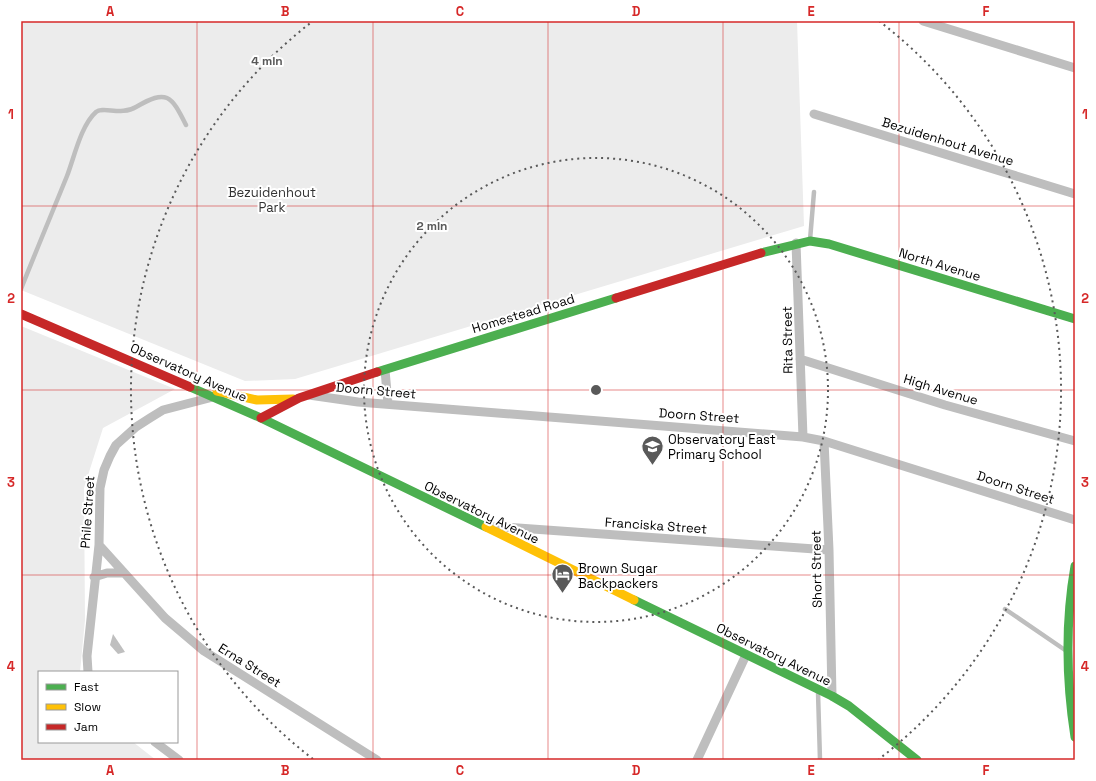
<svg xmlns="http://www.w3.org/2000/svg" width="1096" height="781" font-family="'Space Grotesk',sans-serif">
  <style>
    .green { fill: #ececec }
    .water { fill: #bfbfbf }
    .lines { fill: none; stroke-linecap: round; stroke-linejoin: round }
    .lane { stroke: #bebebe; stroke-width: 4.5 }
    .street { stroke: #bebebe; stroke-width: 9 }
    .fast { stroke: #4caf50; stroke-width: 9 }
    .slow { stroke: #ffc107; stroke-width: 9 }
    .jam { stroke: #c62828; stroke-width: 9 }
    .grid { fill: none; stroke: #d62828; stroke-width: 1; stroke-opacity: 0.55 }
    .ring { fill: none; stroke: #595959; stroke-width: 2; stroke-dasharray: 2 4 }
    .labels { text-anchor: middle; stroke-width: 4; stroke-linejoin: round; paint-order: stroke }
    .street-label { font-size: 13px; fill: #000; stroke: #fff }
    .park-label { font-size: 13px; fill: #333; stroke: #fff }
    .poi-label { font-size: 13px; fill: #000; stroke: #fff; text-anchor: start }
    .centre { fill: #595959; stroke: #fff; stroke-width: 2 }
    .ring-label { font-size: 12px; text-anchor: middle; font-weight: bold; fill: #595959; stroke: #fff; stroke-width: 4; stroke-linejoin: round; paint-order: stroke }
    .neatline { fill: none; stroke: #d62828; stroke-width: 1.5 }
    .grid-label { font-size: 13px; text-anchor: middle; font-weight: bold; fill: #d62828 }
  </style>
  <rect width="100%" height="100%" fill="#fff"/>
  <path class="green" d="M21,21H797L804,226L295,379L245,381L21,290Z
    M21,326L175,389L103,428L84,488L85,620L80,672H39V742H133L156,760H21Z"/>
  <path class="water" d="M113,634L125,652L118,654L110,645Z"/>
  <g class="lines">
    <path class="lane" d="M810,240L814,192
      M21,289C36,251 52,213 67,176C74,158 81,125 96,112C103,106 122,116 136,107C167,89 171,95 186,125
      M1005,609L1065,650
      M818,692L820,760"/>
    <path class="street" d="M923,21L1075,68
      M814,114L1075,194
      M796,243L803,437
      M800,359L945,405L1075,441
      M385,370L388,404
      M309,395L358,402L803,437L824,441L1075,520
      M824,441L829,550L832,696
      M489,526L829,550
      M99,545L165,618L204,651L377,760
      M94,577L107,573H123
      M88,672L87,656L99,545L100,488L104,470L110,456L116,445L136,427L150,418L163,410L213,397
      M155,742L179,760
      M697,760L746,655"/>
    <path class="fast" d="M761,253L810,241L829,244L1075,319
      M377,372L616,298
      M190,387L261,418L486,527
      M1075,566C1065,623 1066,679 1075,737
      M634,600L832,696L849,706L917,760"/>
    <path class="slow" d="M217,391L257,400L293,399
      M486,527L634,600"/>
    <path class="jam" d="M616,298L761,253
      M21,314L190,387
      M261,418L299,398L377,372"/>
  </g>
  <path class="grid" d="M197,21V760M373,21V760M548,21V760M723,21V760M899,21V760M21,206H1075M21,390H1075M21,575H1075"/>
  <g class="ring">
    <circle cx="596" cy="390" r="232"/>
    <path d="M313 759A465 465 0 0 1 313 21M879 21A465 465 0 0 1 879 759"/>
  </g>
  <defs>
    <symbol id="school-pin" viewBox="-11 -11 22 30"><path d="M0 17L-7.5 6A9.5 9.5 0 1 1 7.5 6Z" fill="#595959" stroke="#fff"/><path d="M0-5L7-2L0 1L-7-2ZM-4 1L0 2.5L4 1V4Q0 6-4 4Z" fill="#fff"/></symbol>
    <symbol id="hotel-pin" viewBox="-11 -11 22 30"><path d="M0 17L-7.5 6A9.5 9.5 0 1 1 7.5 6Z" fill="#595959" stroke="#fff"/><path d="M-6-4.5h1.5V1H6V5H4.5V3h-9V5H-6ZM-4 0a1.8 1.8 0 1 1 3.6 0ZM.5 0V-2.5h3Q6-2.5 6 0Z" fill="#fff"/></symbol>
  </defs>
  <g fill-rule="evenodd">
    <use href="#school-pin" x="640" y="434" width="25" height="34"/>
    <use href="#hotel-pin" x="550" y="562" width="25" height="34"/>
  </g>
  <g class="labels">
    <g class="street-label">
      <text transform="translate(948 141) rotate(17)" y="5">Bezuidenhout Avenue</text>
      <text transform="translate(940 264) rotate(17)" y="5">North Avenue</text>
      <text transform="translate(523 313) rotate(-17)" y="5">Homestead Road</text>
      <text transform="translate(787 340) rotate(-91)" y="5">Rita Street</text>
      <text transform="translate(189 372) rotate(24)" y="5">Observatory Avenue</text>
      <text transform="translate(941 389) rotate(17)" y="5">High Avenue</text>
      <text transform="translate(376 390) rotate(5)" y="5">Doorn Street</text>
      <text transform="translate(699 415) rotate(4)" y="5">Doorn Street</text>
      <text transform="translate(1016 487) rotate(18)" y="5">Doorn Street</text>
      <text transform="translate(87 512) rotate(-86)" y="5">Phile Street</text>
      <text transform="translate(482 512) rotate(26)" y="5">Observatory Avenue</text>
      <text transform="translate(656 525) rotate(4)" y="5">Franciska Street</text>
      <text transform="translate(816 569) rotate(-91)" y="5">Short Street</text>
      <text transform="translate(774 654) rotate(26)" y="5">Observatory Avenue</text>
      <text transform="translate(250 665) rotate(32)" y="5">Erna Street</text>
    </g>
    <g class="park-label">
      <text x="272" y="197">Bezuidenhout<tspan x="272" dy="15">Park</tspan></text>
    </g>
    <g class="poi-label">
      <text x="668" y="444">Observatory East<tspan x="668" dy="15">Primary School</tspan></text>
      <text x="578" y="573">Brown Sugar<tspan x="578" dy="15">Backpackers</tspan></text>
    </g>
  </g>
  <circle cx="596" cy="390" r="6" class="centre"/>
  <g class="ring-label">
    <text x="267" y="65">4 min</text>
    <text x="432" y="230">2 min</text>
  </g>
  <rect width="1096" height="781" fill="none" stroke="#ffffff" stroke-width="44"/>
  <rect x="38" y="671" width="140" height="72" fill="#ffffff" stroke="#999999"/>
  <rect x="46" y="684" width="20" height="6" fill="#4caf50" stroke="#999999"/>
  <text x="74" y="691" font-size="12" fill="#000000">Fast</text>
  <rect x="46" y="704" width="20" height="6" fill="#ffc107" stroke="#999999"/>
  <text x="74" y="711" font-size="12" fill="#000000">Slow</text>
  <rect x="46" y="724" width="20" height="6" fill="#c62828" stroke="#999999"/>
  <text x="74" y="731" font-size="12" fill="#000000">Jam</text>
  <rect x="22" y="22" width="1052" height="737" class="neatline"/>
  <g class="grid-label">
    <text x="110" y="16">A</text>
    <text x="285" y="16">B</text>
    <text x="460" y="16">C</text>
    <text x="636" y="16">D</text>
    <text x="811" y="16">E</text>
    <text x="986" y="16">F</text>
    <text x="11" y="119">1</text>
    <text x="1085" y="119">1</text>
    <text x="11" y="303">2</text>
    <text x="1085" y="303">2</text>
    <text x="11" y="487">3</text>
    <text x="1085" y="487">3</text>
    <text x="11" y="671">4</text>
    <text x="1085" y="671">4</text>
    <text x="110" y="775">A</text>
    <text x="285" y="775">B</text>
    <text x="460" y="775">C</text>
    <text x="636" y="775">D</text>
    <text x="811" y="775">E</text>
    <text x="986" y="775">F</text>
  </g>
</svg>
